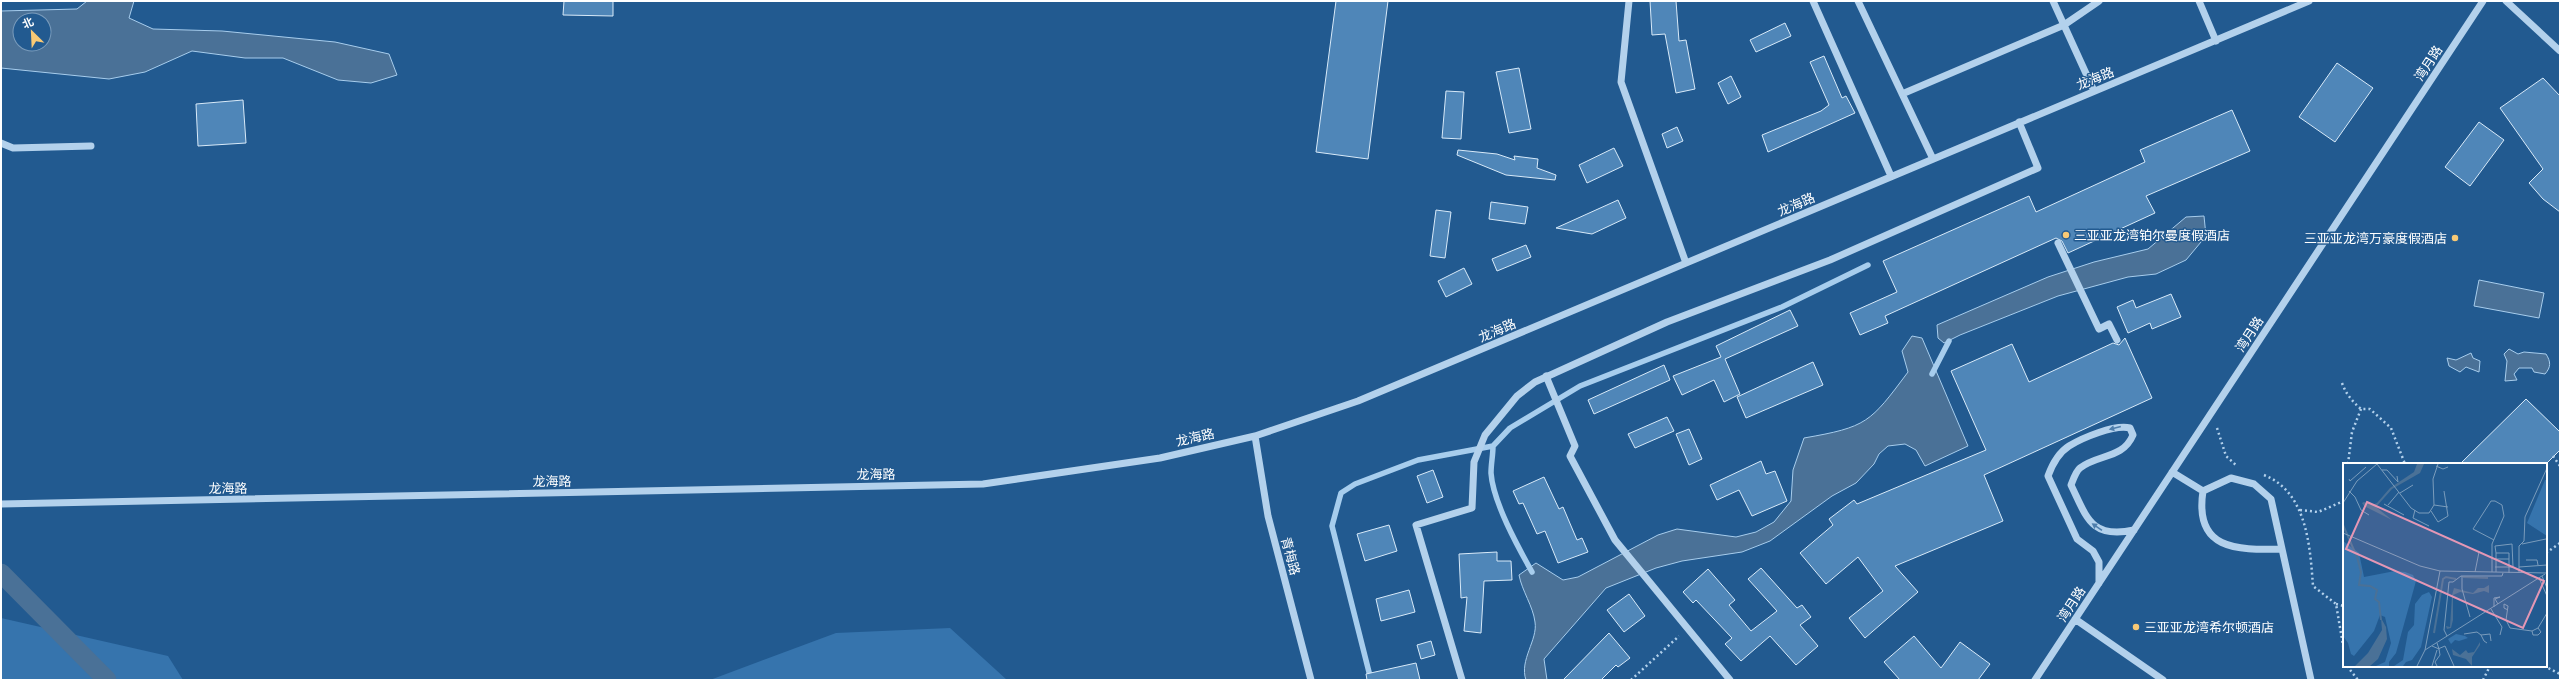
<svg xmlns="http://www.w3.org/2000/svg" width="2561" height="681" font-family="'IBM Plex Sans','Noto Sans SC',sans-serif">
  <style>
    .green { fill: #3674ad }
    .water { fill: #4a7197; stroke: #a7cded; fill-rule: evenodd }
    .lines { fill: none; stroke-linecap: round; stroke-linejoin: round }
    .stream { stroke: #a7cded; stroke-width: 5.5 }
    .canal { stroke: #4a7197; stroke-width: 19 }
    .building { fill: #4f86b8; stroke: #d8eaf9 }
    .path { stroke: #b3d1ec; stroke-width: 2.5; stroke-dasharray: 2 3; stroke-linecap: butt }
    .minor { stroke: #b3d1ec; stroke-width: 7 }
    .oneway { fill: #4e7eac }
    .poi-dot { fill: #f8c975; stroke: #225a90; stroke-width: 1.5 }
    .labels { text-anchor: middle; stroke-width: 3; stroke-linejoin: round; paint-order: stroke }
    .street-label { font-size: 13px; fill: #fff; stroke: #225a90 }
    .poi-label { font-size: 13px; fill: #fff; stroke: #225a90; text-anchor: start }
    .inset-river { fill: none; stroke: #4a7197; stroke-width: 2 }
    .inset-road { fill: none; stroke: #7a9cbc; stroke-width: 1 }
    .view { fill: #e497b5; fill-opacity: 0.15; stroke: #e497b5; stroke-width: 2 }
    .inset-edge { fill: none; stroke: #fff; stroke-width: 2 }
  </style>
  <rect width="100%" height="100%" fill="#225a90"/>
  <path class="green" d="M1,618L168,656L183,680H1Z
    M950,628L1007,680H710L836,633Z"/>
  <path class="water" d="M87,1H134L129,18L153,29L222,31L335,42L389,54L397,75L371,83L338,80L283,58H245L192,51L145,72L109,79L1,68V11L77,9ZM20,20H44V44H20Z
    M2204,216L2206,236L2186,260L2156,274L2128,277L2058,296L1960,335L1944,343L1938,338L1937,325L2048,277L2094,262L2148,249L2186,217Z
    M2479,280L2544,293L2539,318L2474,306Z
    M1912,336L1922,338L1968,446L1925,466L1916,450L1905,444L1888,446L1879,454L1874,464L1856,483L1832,496L1770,541L1742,552L1682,561L1656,568L1606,588L1544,659L1547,680H1526C1519,660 1538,640 1535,622C1533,606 1522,591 1519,575L1536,563L1563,580L1578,577L1658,535L1677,529L1736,537L1756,532L1774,522L1791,501L1793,470L1804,438C1867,427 1870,423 1908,372L1902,351Z
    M2509,349L2518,354L2524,352L2546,354C2551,362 2551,367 2545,374L2534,372L2532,368H2519L2514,374L2517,380L2505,381L2507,361L2504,354Z
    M2471,353L2473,358L2480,361L2479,372L2466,367L2460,372L2449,366L2447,358L2456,360Z"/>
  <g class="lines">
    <path class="stream" d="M1932,374L1949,341
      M1493,446C1493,455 1491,464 1491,473C1493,502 1518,547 1532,572
      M1371,680L1332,526L1341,493L1355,484L1418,460L1493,446L1510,428L1580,386L1782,307L1868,265"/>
    <path class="canal" d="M1,573L107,680"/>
  </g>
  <path class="building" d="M564,1H613V16L563,15Z
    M1336,1H1388L1368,159L1316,152Z
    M1650,1H1676L1679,41L1686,40L1695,89L1676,93L1665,34L1652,35Z
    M1785,23L1791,36L1756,52L1750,40Z
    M1824,56L1842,98L1846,96L1855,113L1768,152L1762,135L1821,111L1829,105L1810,62Z
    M2337,63L2373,88L2335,142L2299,117Z
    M1519,68L1531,129L1509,133L1496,72Z
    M1731,76L1741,97L1728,104L1718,83Z
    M2543,78L2560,96V212L2543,199L2529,183L2543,169L2500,108Z
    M1446,91L1464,92L1461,139L1442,138Z
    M243,100L246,143L198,146L196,104Z
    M2232,110L2250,151L2146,196L2155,213L2068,253L2062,241L2056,238L1885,316L1888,323L1860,335L1850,313L1897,292L1883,261L2029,196L2036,212L2145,162L2140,150Z
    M2479,122L2504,140L2470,186L2445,167Z
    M1677,127L1683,141L1667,148L1662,134Z
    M1614,148L1623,166L1587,183L1579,165Z
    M1458,150L1497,154L1515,160L1514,156L1538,159L1537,168L1556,175L1555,180L1506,175L1457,155Z
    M1618,200L1626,218L1592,234L1556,228Z
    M1491,202L1528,207L1525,224L1489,219Z
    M1436,210L1451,212L1445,258L1430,256Z
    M1526,245L1531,257L1497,271L1492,259Z
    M1464,268L1472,284L1446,297L1438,281Z
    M2171,294L2181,317L2152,329L2150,323L2128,333L2117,307L2133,300L2136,308Z
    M1790,310L1798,326L1725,359L1740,394L1724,402L1714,380L1682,395L1673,376L1721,357L1716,346Z
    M2125,338L2152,398L1984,475L2003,521L1895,566L1918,592L1865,638L1849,618L1883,591L1858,557L1826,584L1800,553L1833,525L1829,519L1854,500L1857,504L1986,450L1951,371L2012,344L2029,382L2113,343L2119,345Z
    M1813,362L1823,385L1746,418L1737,397Z
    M1664,365L1670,380L1594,414L1588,400Z
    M2526,399L2560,432V450L2546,464H2460Z
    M1667,417L1674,431L1635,448L1628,434Z
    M1689,429L1702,459L1689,465L1676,434Z
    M1761,461L1766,474L1775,471L1787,501L1752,516L1739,490L1717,500L1710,485Z
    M1433,470L1443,497L1427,503L1417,476Z
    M1544,477L1559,509L1563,507L1577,540L1582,538L1588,552L1558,563L1545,531L1537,534L1523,503L1519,504L1513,491Z
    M1389,525L1397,551L1365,561L1357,534Z
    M1497,552V561H1511L1512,580L1484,581L1481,633L1464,631L1467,597L1461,598L1459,554Z
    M1761,568L1797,608L1802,605L1811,617L1800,625L1818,646L1796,665L1770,636L1741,661L1725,644L1732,638L1696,600L1693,603L1683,592L1708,569L1735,600L1729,605L1751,631L1777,611L1748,579Z
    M1409,590L1415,612L1381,621L1376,599Z
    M1629,594L1645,616L1624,632L1607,610Z
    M1609,633L1630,658L1618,667L1616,665L1601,680H1563Z
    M1914,636L1941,668L1960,642L1990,664L1978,680H1900L1884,662Z
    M1431,641L1435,655L1421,659L1417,645Z
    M1416,663L1420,680H1367L1366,674Z"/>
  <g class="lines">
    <path class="path" d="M2342,383C2346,394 2352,401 2361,409H2370L2391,428L2405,464
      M2217,428L2226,456L2237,466
      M2553,456L2560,466
      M2348,464L2352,432L2361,409
      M2264,475C2307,492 2310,546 2313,586L2336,604L2344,651
      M2300,510L2318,512L2344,501
      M2546,553L2560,543
      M2336,604L2344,606
      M2347,666L2358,680
      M2544,666L2560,674
      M1631,680L1679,636
      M2483,680L2490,666"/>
    <path class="minor" d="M1629,1L1621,82L1686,263
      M1813,1L1891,176
      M1858,1L1933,159
      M2053,1L2094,91
      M2199,1L2216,41
      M2506,1L2560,51
      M1902,94L2064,25L2099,1
      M1,143L13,148L91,146
      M2058,243L2099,329L2109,324L2117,340
      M1546,376L1575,446L1570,456L1615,540L1730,680
      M1255,436L1268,516L1311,680
      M2172,472L2203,491
      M1,504L983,484L1160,458L1255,436L1358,401L2309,1
      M2281,549C2236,550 2194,550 2203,491L2231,478L2254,484L2271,499L2311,680
      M2099,583V562L2093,551L2077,539L2048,476C2052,465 2058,453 2069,446C2082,438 2115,424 2130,428L2133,435C2123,459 2098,454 2080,468C2076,471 2073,480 2071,485C2087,518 2091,539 2134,530
      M2075,619L2163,680
      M1462,680L1416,525L1472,508L1474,462L1485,435L1517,396L1535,382L1667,322L1830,260L2038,168L2019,122
      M2035,680L2483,1"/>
  </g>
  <defs><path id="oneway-solid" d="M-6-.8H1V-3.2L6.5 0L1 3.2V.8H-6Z"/></defs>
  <g class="oneway">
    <use href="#oneway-solid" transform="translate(2115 428) rotate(166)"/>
    <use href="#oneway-solid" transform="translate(2097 527) rotate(-146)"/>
  </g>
  <g class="poi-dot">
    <circle cx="2066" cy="235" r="4"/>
    <circle cx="2455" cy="238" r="4"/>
    <circle cx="2136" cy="627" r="4"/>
  </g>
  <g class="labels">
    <g class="street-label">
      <text transform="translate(2428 63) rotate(-57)" y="5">湾月路</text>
      <text transform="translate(2095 78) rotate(-22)" y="5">龙海路</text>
      <text transform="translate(1796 204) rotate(-23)" y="5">龙海路</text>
      <text transform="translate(1497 330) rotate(-23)" y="5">龙海路</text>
      <text transform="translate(2249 334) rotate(-57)" y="5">湾月路</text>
      <text transform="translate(1195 437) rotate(-13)" y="5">龙海路</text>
      <text transform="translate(876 474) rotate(-1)" y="5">龙海路</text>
      <text transform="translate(552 481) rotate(-1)" y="5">龙海路</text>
      <text transform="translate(228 488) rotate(-1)" y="5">龙海路</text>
      <text transform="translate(1291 556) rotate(75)" y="5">青梅路</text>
      <text transform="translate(2071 604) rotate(-57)" y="5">湾月路</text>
    </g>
    <g class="poi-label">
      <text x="2074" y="240">三亚亚龙湾铂尔曼度假酒店</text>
      <text x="2447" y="243" text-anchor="end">三亚亚龙湾万豪度假酒店</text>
      <text x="2144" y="632">三亚亚龙湾希尔顿酒店</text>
    </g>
  </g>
  <g transform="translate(2343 463)">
    <rect width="204" height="204" fill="#225a90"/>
    <path d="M202,17H204V73L184,60ZM0,78L16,90L21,114L52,108L62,109L70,112L73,118L53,190L46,199V203H33L42,199L48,180L42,154L37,152L31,168L11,193L8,191L5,180L0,173ZM86,129L89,134L78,184L69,197L63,199L60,203H51L60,197L65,169L71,162L72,141L79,132ZM113,171L122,173L125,175L116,178L112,177L108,181L105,176Z" fill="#3674ad"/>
    <path d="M74,1H81L77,10L49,26L33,44L49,57L21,43L19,40L21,39L29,42L34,40L47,25L71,9ZM146,122V130L141,128L130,131L117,129L110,132V157L108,165L104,166L103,163L107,164L109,132L111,125L130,130L135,125H141ZM38,155L43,164L44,176L35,196L27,203H12L25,190L39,167ZM137,179V182L129,194V203L123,196L110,192L109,186L117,192L123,187L125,190L131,189Z" fill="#4a7197"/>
    <path class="inset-river" d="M0,62L14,94L18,109L16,122L27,123L34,127L32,136L36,139L38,157M120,114L145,115M91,170L100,116L103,114L113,116"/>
    <path class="inset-road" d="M93,3L100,6L105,4M39,7H44L55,19L54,13M6,16L7,18L23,4M6,28L12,34L18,47L26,52M57,30L70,22M0,40L14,18L34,1L68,45L76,50H86L91,42L90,16L95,1M41,41L61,52M45,42L56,29M91,42L105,44M72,47L70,55L86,63M88,48L95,59L105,53L101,28M0,70L77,103L97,108L204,110M179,81L203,76M152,96H166M183,97H194L195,102M152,104H170L169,81L152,83L153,90M176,104L204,102M132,109L136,89M149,109V81L161,53L159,42L152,38H148L130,66L151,77M153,109V90H166V110M176,110V83L181,78L182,54L204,5M119,113V126L127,154M199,113L204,125M196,115L204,133M151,144V135L157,134L152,136L155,141M148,146L159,164L157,172M165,147L161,145V141L165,143L163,157L167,165L189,168L195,165L204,150M189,168L190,172H195L198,169L195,165M121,171L134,169L138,172M104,173L101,167L106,119H110L118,113H159L160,110M144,180L141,178L138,172L147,171L148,178M89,183L96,186L94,180M95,186L102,183L111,203M82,187L97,108M74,203L82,187L202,111M89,203L94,187M94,203L92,199L97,192L96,186"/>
    <path class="view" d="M24,39L201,118L180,165L3,86Z"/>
    <rect width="204" height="204" class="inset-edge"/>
  </g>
  <rect width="2561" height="681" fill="none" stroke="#ffffff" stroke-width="4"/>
  <g transform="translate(32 32) rotate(336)"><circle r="19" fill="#225a90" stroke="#7a9cbc"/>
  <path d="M0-3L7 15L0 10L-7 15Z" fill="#f8c975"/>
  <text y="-6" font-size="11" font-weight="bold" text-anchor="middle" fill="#ffffff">北</text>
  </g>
</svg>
